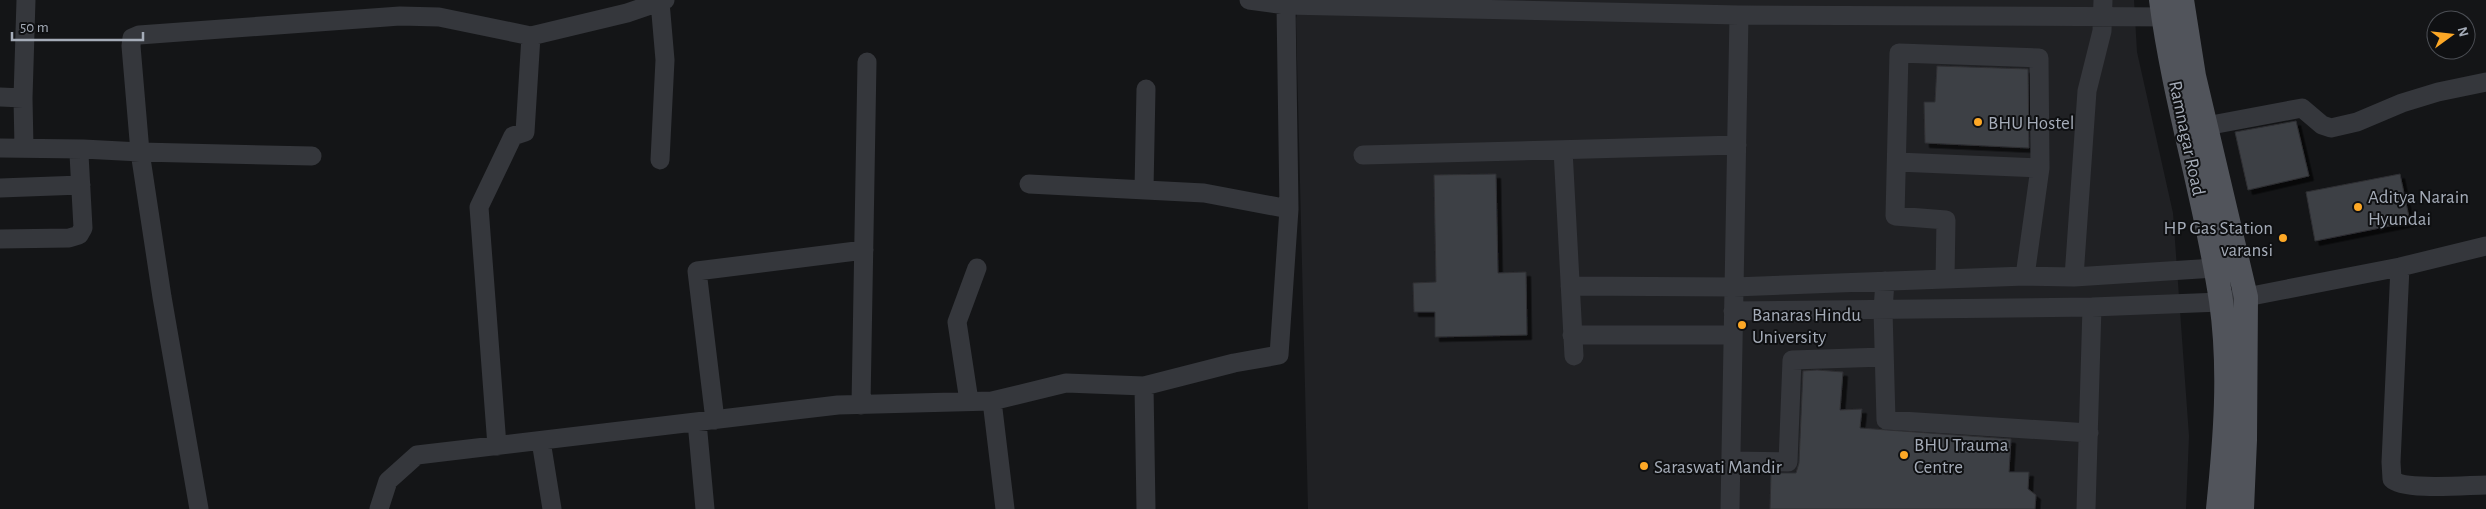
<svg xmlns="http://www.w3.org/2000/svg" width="2486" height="509" font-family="'Alegreya Sans',sans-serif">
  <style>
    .built { fill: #202124 }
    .building { fill: #3e4044; stroke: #2e2f33; filter: url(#shadow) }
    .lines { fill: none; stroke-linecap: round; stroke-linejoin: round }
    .minor { stroke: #35373c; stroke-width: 19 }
    .major { stroke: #51545b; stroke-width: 24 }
    .poi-dot { fill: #fda826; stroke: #0f1012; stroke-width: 2 }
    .labels { text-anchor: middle; stroke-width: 4; stroke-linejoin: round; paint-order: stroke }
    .poi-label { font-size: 19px; fill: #a5acb8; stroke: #0f1012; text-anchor: start }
    .street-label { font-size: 19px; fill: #a5acb8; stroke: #0f1012 }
  </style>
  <defs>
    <filter id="shadow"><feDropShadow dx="4.5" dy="4.5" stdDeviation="0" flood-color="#0009"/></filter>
  </defs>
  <rect width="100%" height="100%" fill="#141517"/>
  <path class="built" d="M1299,0H2134L2137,52L2173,213L2189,436L2186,509H1308L1296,19Z"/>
  <path class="building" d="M1937,66L2028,69L2029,148L1925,143L1924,102H1935Z
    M2296,121L2309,176L2248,190L2235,132Z
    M1496,174L1498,273L1526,272L1527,335L1435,337V312H1414L1413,283L1436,282L1434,175Z
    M2400,174L2410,222L2315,241L2306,192Z
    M1817,370L1843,372L1840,410L1862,409L1860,428L2011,439L2009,472H2029L2028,489L2036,495L2035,509H1770L1771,473H1796L1799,463L1803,371Z"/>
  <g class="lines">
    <path class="minor" d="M1249,0L1286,5L1739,15L2176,17
      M660,2L665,60L660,160
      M0,97L23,98
      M2206,126L2302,108L2322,125L2331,128L2357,122L2402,103L2438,92L2486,82
      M0,148L83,149
      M24,148L23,98L26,0
      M1563,150L1574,356
      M1363,155L1737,145
      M312,156L140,152L131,46L132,38L139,35L400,16L439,17L531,36L627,13L665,0
      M1897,162L2040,168
      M1029,184L1204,193L1289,209
      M0,188L81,185
      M1144,189L1146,89
      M0,239L69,238L79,235L83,228L79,154L83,149L140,152L162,297L199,509
      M2400,267L2391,462L2392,479C2403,491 2468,485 2486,485
      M2074,277L2087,91L2102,31L2103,0
      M1945,279L1946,220L1895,216L1899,53L2039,58L2040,168L2025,276
      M1885,281L1883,310L1886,420L2089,433
      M1570,286L1734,287L2025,276L2074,277L2215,268
      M1733,311L2092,307L2221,302L2400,267L2486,246
      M1572,335H1733
      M1144,386L1146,509
      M969,401L957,322L977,268
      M992,401L1005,509
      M861,405L867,62
      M715,420L697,271L864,250
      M697,422L705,509
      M541,441L552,509
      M497,446L479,207L513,136L525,132L531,36
      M1731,461L1788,462L1792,360L1884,357
      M379,509L388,481L417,455L838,405L992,401L1066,383L1144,386L1234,363L1279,355L1289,209L1286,5
      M1730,509L1739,15
      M2086,509L2092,307"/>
    <path class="major" d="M2161,0C2174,101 2206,200 2221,301C2231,371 2225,440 2218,509
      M2182,0L2194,76L2246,297L2245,440L2242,509"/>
  </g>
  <g class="poi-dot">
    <circle cx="1978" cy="122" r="5"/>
    <circle cx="2358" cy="207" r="5"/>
    <circle cx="2283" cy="238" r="5"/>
    <circle cx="1742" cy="325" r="5"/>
    <circle cx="1904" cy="455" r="5"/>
    <circle cx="1644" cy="466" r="5"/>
  </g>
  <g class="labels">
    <g class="poi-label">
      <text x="1988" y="129">BHU Hostel</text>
      <text x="2368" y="203">Aditya Narain<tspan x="2368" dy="22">Hyundai</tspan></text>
      <text x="2273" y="234" text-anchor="end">HP Gas Station<tspan x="2273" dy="22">varansi</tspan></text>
      <text x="1752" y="321">Banaras Hindu<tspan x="1752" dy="22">University</tspan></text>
      <text x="1914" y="451">BHU Trauma<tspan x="1914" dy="22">Centre</tspan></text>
      <text x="1654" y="473">Saraswati Mandir</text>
    </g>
    <g class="street-label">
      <text transform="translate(2188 138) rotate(78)" y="7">Ramnagar Road</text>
    </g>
  </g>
  <g transform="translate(2451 35) rotate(75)"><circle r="24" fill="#0f1012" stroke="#4b4e54"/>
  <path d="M0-4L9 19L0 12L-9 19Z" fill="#fda826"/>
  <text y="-8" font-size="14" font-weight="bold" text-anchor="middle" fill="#a5acb8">N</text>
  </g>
  <path d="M12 32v8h131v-8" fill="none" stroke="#a5acb8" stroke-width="2.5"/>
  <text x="20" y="32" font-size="15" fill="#a5acb8" stroke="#0f1012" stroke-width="4" paint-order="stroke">50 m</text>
</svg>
